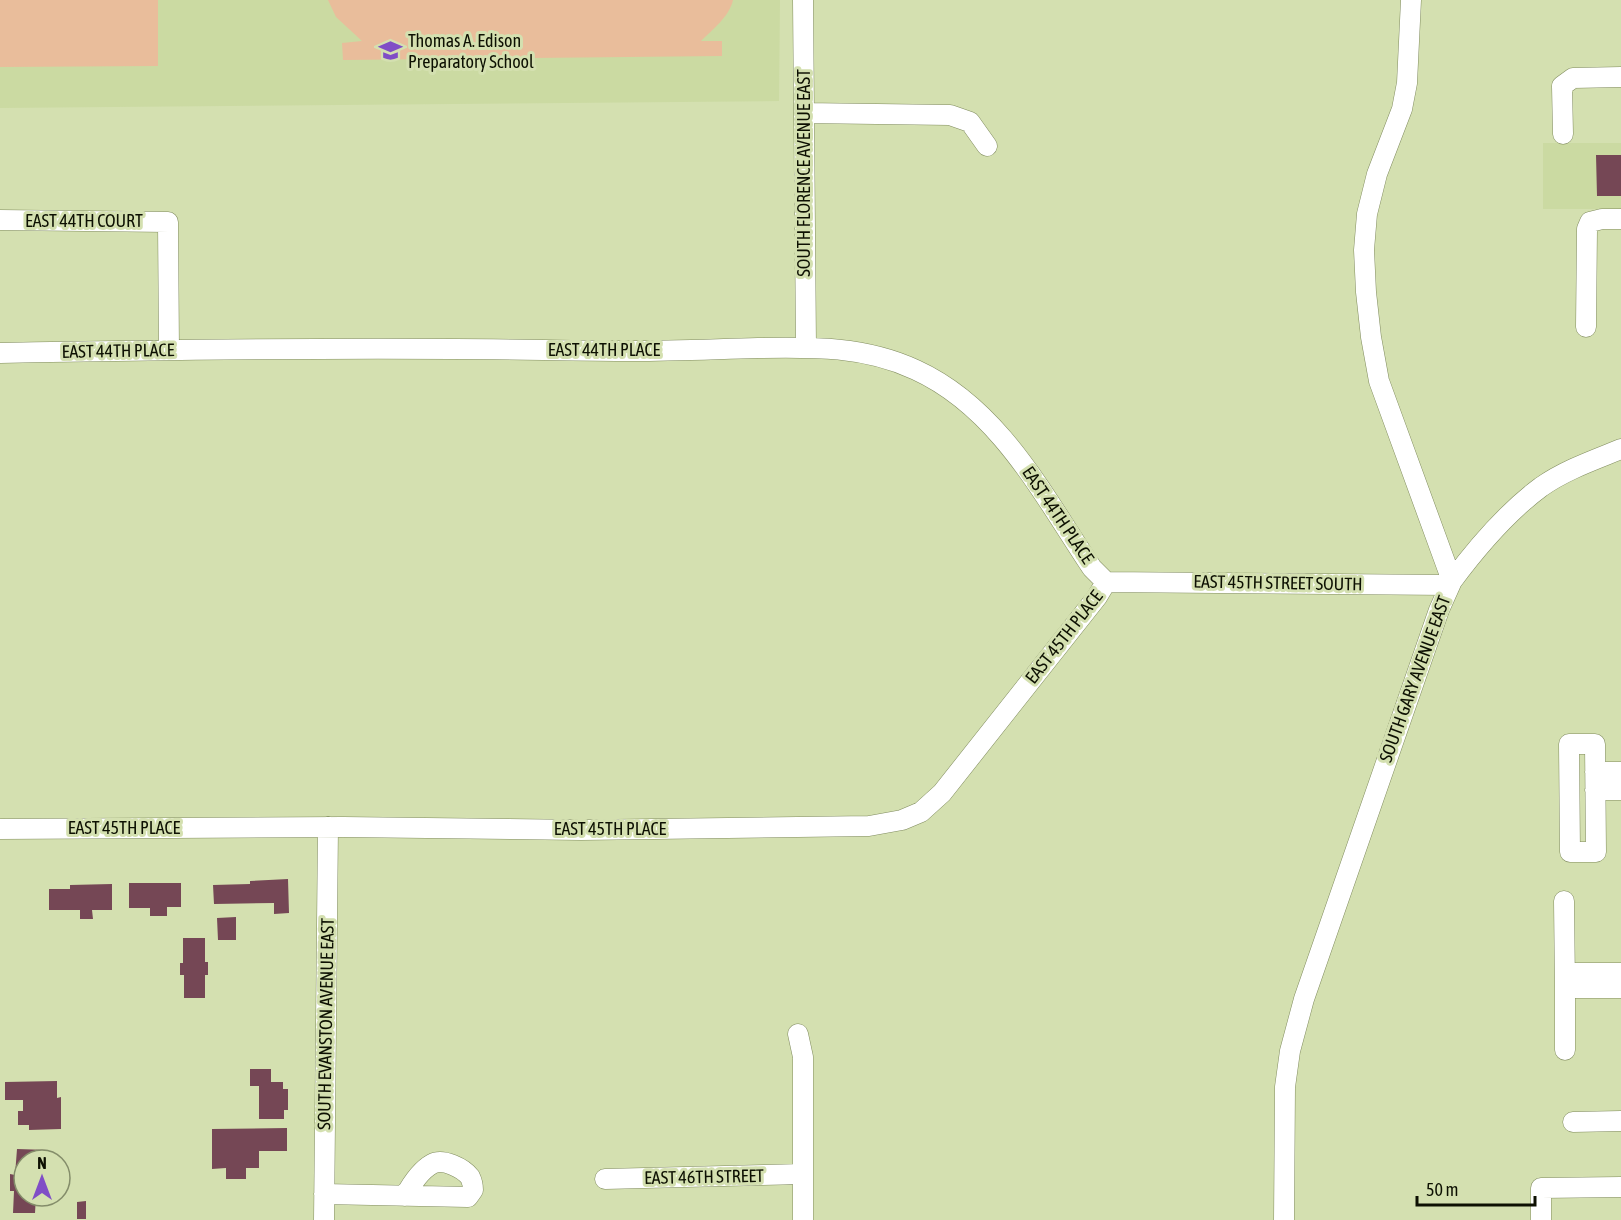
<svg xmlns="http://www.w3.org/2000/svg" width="1621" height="1220" font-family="'Asap Condensed',sans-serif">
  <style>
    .built { fill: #cbdaa2 }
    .green { fill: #e9bd9b }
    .building { fill: #754755 }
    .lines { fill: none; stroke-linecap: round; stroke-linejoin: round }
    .minor-casing { stroke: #818c5f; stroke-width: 21 }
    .minor { stroke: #fff; stroke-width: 20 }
    .labels { text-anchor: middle; stroke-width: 6; stroke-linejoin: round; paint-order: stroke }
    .poi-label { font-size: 18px; fill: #0d1002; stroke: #d4e0b0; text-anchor: start }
    .street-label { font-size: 18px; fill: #0d1002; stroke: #d4e0b0 }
  </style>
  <rect width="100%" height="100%" fill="#d4e0b0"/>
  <path class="built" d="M0,0H780L779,101L0,108Z
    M1543,143H1621V209H1543Z"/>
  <path class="green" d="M0,0H158V66L0,67Z
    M328,0H733C729,17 713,29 701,41H722V56L343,60L342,43L362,41L336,17Z"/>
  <path class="building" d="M1596,155H1621V196H1597Z
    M288,879L289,913L274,914V903L214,904L213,885L250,884V881Z
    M129,883H181V907H167V916H150V908H129Z
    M112,884V910H92L93,919H80V910H49V889H70V885Z
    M236,917V940H218L217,918Z
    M183,938H205V962H208V975H205V998H184V975H180V963H183Z
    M250,1069H271V1082H283V1089H288V1110H284V1119H259V1086H250Z
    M57,1081V1098L61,1097V1129L29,1130V1125H18V1111H23V1100H5V1082Z
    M287,1128V1151H259V1168H246V1179H226V1168L212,1169V1129Z
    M17,1149L49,1150V1160H24V1196H36L35,1213H13L14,1191H10V1174L15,1175Z
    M86,1201V1219H77V1202Z"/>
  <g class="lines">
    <defs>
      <path id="minor" d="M803,0L806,347
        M804,113L950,115L970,122L987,146
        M1563,134L1562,86L1573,78L1621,77
        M0,220L168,222L169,350
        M1586,327L1587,229L1590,222L1602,219H1621
        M0,353C151,350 303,348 454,349C514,349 573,351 633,351C675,351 717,349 758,348C813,347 865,346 916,370C999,408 1043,495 1092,568L1106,582
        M1452,581C1478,546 1506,513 1541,487C1565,470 1594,460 1621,449
        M1106,582L1449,585
        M1569,744H1595L1596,852H1570Z
        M1595,772H1621
        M1595,790H1621
        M0,829L343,827L581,830L869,826L902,820L921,812L942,793L1097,597L1106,582
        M1564,901L1565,988
        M1565,973H1621
        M798,1034L803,1057V1220
        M1565,1050V988H1621
        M1573,1122L1621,1121
        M605,1179L803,1174
        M324,1194L468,1197L473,1190C473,1186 472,1181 470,1177C463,1168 443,1158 432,1164C421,1170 411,1185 405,1196
        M324,1220L328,827
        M1284,1220L1285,1087L1290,1051L1304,999L1439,610L1452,581L1379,381L1371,337L1366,292L1364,250L1367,214L1377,174L1402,109L1407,83L1411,0
        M1541,1220V1188L1621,1187"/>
    </defs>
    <use href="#minor" class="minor-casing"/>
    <use href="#minor" class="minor"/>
  </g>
  <defs>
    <symbol id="school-bare" viewBox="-9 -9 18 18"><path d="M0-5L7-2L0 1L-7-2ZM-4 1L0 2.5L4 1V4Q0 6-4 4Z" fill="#804ec6" stroke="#d4e0b0" stroke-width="2.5" paint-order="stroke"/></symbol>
  </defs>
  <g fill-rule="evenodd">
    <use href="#school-bare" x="374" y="34" width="33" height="33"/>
  </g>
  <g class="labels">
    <g class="poi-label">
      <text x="408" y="47">Thomas A. Edison<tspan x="408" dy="21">Preparatory School</tspan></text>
    </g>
    <g class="street-label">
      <text transform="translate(804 173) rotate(-90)" y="6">SOUTH FLORENCE AVENUE EAST</text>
      <text x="84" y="227">EAST 44TH COURT</text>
      <text x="604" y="356">EAST 44TH PLACE</text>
      <text transform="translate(118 351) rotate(-1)" y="6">EAST 44TH PLACE</text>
      <text transform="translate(1058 515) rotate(56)" y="6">EAST 44TH PLACE</text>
      <text transform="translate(1278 583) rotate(1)" y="6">EAST 45TH STREET SOUTH</text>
      <text transform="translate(1064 637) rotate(-52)" y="6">EAST 45TH PLACE</text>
      <text transform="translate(1415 679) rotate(-70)" y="6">SOUTH GARY AVENUE EAST</text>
      <text x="124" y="834">EAST 45TH PLACE</text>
      <text x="610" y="835">EAST 45TH PLACE</text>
      <text transform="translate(326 1024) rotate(-89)" y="6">SOUTH EVANSTON AVENUE EAST</text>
      <text transform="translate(704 1177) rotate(-1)" y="6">EAST 46TH STREET</text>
    </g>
  </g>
  <g transform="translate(42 1178)"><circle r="28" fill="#d4e0b0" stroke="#848d6a" stroke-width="1.5"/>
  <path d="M0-4.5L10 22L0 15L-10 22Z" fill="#804ec6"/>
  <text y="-9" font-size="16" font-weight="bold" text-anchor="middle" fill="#0d1002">N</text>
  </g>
  <path d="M1417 1196v9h118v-9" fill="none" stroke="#0d1002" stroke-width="3"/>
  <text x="1426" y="1196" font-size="18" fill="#0d1002" stroke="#d4e0b0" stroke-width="4.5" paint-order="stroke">50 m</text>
</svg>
